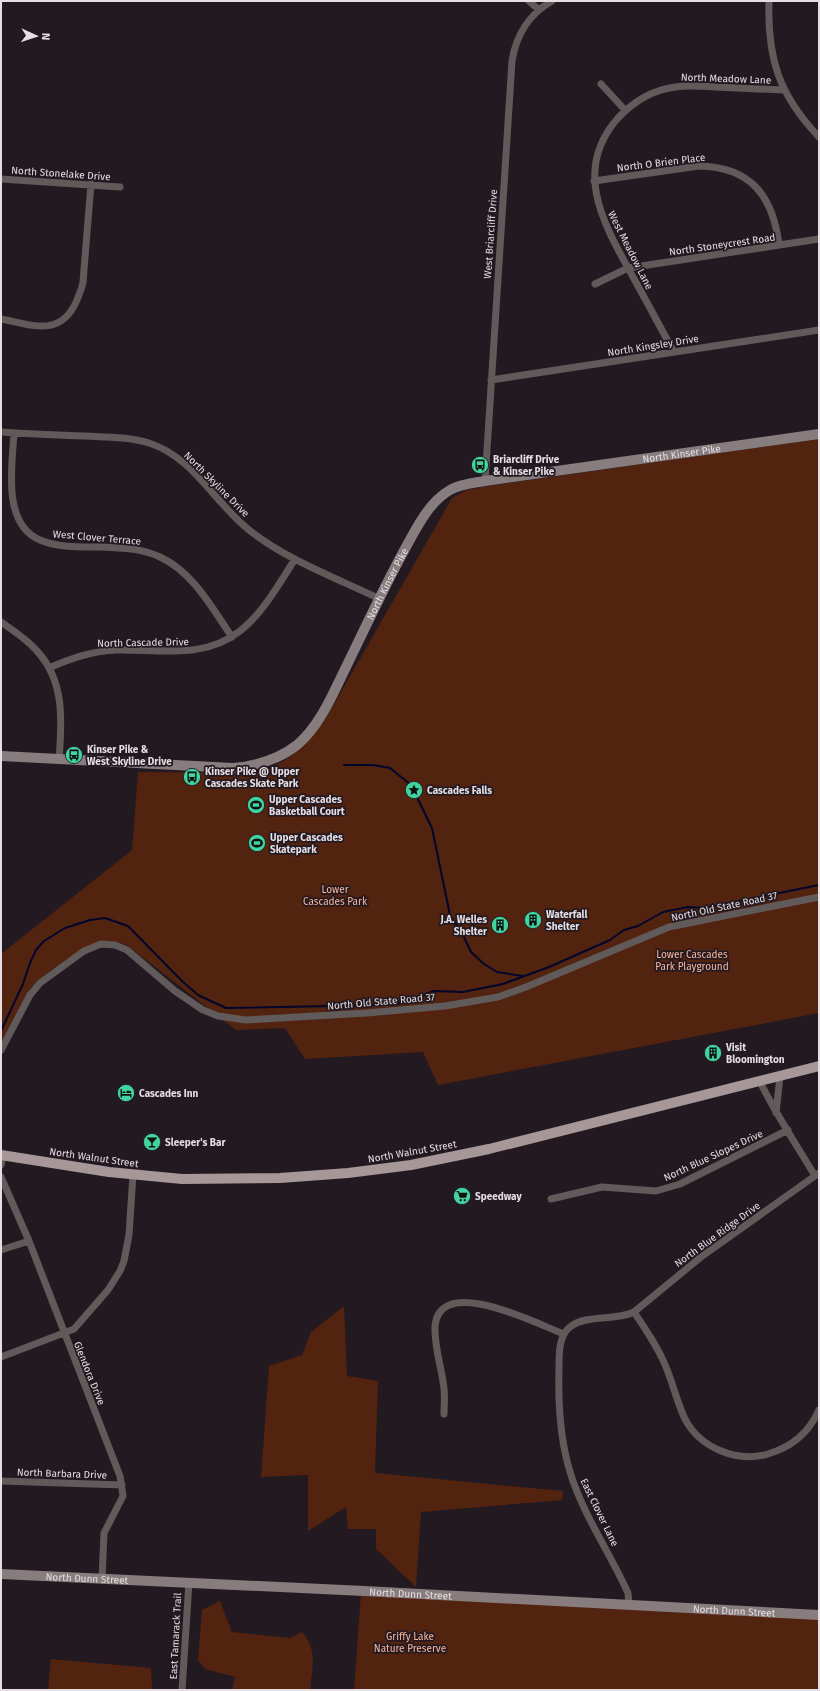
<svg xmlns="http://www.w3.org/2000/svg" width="820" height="1691" font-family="'Fira Sans',sans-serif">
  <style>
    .green { fill: #52230f }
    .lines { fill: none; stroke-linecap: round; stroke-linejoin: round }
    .stream { stroke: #02052c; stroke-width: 2 }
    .street { stroke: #615a5b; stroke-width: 7 }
    .secondary { stroke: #887d7e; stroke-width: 10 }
    .primary { stroke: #a69799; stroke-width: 10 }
    .labels { text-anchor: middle; stroke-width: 3.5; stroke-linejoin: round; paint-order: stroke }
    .street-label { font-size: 10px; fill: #e5dee3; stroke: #231921 }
    .poi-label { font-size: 10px; font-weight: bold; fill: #e5dee3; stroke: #231921; text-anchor: start }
    .park-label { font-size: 10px; fill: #fbb89d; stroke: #231921 }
  </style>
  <rect width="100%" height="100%" fill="#231921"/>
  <path class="green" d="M819,439V1013L438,1085L423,1052L305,1059L285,1028L236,1030L128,946C100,932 81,950 58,966C49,972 37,979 30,989C19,1006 10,1026 1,1044V954L132,850L138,772L248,773L270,768L285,760L300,749L314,734L326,718L452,498L467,490L488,486Z
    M344,1306L347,1376L378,1381L375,1473L563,1491L562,1500L421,1512L416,1587L376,1549V1529H348L346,1507L308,1531V1475L261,1477L269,1366L302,1355L311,1332Z
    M361,1593L819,1615V1690H354Z
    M220,1601L232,1632L290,1638L302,1632C318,1649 312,1669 310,1690H232L235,1677L205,1669L198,1660L202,1610Z
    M51,1659L151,1668L152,1690H48Z"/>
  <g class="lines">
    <path class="stream" d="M344,765H373L390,768L411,785L432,828L450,915L463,935L471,952L484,964L497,972L522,976
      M1,1031L23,984L30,963L36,950L44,941L65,928L90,920L105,918L128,926L183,982L198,995L226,1008L384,1005L398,1004L434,991L463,992L503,984L549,967L610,940L624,930L638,926L663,912L688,907L704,908L819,885"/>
    <path class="street" d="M529,1L539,10
      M769,1C767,58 779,95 819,137
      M601,84L625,110
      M1,179L120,187
      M594,181L699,166C751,167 773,196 779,245
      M595,284L628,268L819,239
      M1,319C32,325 61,338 77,300C79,294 82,289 83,282L91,184
      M674,352C660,327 647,302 633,277C605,226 571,171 618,118C633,102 653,90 675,87C688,85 702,86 715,87C738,88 761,89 784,90
      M491,380L819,330
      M1,432C29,434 58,435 86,436C107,437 129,437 149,443C193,457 214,502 249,530C287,560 336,578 380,599
      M14,433C12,466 2,524 40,540C59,548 81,547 100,547C121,548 141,548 160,557C193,572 212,608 232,637
      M485,481L512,61C516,36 529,14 552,1
      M1,622C14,631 27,639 37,651C65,681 62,722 59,760
      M49,668C71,658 92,651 116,650C160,649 203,660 240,631C263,613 279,584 295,559
      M1,1050L30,995L40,983L84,951L101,944L115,945L127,950L175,991L203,1010L218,1016L246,1020L367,1013L445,1006L498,997L526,987L669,927L819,897
      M760,1082C776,1114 796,1144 815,1176
      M776,1113L780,1076
      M1,1165L3,1156
      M1,1177L29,1241L120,1476L123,1496L104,1533L102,1579
      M551,1199L602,1187L656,1191L680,1184L788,1130
      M1,1250L29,1241
      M634,1312C646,1330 658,1347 666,1367C673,1384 677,1402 685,1419C700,1448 737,1463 768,1454C792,1447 809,1433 819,1410
      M1,1357L74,1329L108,1290L120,1271L124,1261L129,1235L133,1174
      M444,1414C444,1405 445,1397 444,1389C442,1368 434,1348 435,1326C440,1273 539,1325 564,1334
      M1,1481L122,1485
      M629,1605L628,1593C610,1553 584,1516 571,1475C560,1441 558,1405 559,1370C559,1357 558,1336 570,1327C586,1314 616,1321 634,1312L701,1257L819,1173
      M182,1690L189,1582"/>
    <g class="secondary">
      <path id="s1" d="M1,756L233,768C256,766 278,760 297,745C321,725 334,691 348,663C367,624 385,585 406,547C417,527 429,502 450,490C460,484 473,483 485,481L819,434"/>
      <path id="s2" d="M1,1574L364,1591L819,1615"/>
    </g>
    <path class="primary" d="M1,1155L109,1172L182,1179L280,1178L348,1173L411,1165L489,1149L819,1066"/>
  </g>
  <defs>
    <symbol id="bus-disc" viewBox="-11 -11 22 22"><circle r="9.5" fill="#41d4a1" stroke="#231921"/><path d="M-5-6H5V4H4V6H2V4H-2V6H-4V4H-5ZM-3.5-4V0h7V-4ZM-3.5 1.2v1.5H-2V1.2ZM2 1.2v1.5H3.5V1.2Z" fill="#111"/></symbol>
    <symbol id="sight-disc" viewBox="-11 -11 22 22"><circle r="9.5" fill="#41d4a1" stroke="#231921"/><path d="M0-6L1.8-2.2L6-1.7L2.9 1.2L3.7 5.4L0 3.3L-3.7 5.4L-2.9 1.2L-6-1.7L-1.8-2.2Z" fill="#111"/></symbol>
    <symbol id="stadium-disc" viewBox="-11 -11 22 22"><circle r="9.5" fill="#41d4a1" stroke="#231921"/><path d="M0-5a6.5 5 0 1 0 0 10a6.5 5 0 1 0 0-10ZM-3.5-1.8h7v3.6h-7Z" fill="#111"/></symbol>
    <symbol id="building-disc" viewBox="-11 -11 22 22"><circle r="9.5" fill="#41d4a1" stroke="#231921"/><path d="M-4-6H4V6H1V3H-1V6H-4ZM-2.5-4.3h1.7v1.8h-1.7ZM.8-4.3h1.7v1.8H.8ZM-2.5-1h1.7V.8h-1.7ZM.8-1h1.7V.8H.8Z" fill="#111"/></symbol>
    <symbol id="hotel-disc" viewBox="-11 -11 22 22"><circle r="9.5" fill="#41d4a1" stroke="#231921"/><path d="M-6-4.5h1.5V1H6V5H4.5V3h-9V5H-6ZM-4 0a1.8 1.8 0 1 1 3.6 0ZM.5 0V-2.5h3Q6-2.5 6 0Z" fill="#111"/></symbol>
    <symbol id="bar-disc" viewBox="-11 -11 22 22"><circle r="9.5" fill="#41d4a1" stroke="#231921"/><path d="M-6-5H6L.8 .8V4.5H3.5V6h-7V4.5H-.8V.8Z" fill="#111"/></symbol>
    <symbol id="supermarket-disc" viewBox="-11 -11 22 22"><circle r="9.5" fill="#41d4a1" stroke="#231921"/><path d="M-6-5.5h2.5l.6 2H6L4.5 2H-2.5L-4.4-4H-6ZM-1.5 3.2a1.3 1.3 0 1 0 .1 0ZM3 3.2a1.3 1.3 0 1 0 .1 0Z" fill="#111"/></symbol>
  </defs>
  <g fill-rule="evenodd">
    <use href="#bus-disc" x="470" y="455" width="20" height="20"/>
    <use href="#bus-disc" x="64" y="745" width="20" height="20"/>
    <use href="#bus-disc" x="182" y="767" width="20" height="20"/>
    <use href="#sight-disc" x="404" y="780" width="20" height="20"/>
    <use href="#stadium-disc" x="246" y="795" width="20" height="20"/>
    <use href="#stadium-disc" x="247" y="833" width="20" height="20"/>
    <use href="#building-disc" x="523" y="910" width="20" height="20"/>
    <use href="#building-disc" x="490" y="915" width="20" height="20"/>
    <use href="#building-disc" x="703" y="1043" width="20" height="20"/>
    <use href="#hotel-disc" x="116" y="1083" width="20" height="20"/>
    <use href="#bar-disc" x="142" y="1132" width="20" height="20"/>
    <use href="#supermarket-disc" x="452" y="1186" width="20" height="20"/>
  </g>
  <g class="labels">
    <g class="street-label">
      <text transform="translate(726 78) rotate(2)" y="4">North Meadow Lane</text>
      <text transform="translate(661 162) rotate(-7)" y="4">North O Brien Place</text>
      <text transform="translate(61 173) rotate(4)" y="4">North Stonelake Drive</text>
      <text transform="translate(490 234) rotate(-86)" y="4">West Briarcliff Drive</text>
      <text transform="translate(722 244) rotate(-8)" y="4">North Stoneycrest Road</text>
      <text transform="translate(631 250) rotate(63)" y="4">West Meadow Lane</text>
      <text transform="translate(653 345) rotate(-9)" y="4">North Kingsley Drive</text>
      <text dy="4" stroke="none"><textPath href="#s1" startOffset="836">North Kinser Pike</textPath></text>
      <text transform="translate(217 484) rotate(45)" y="4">North Skyline Drive</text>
      <text transform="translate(97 537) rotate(5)" y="4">West Clover Terrace</text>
      <text dy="4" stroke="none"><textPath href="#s1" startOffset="487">North Kinser Pike</textPath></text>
      <text transform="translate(143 642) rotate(-1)" y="4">North Cascade Drive</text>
      <text transform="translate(724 906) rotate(-12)" y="4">North Old State Road 37</text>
      <text transform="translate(381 1001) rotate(-5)" y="4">North Old State Road 37</text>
      <text transform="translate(412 1151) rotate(-10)" y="4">North Walnut Street</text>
      <text transform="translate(713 1155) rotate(-25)" y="4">North Blue Slopes Drive</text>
      <text transform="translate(94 1157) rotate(8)" y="4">North Walnut Street</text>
      <text transform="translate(717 1234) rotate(-36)" y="4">North Blue Ridge Drive</text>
      <text transform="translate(90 1373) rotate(68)" y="4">Glendora Drive</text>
      <text transform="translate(62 1473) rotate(2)" y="4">North Barbara Drive</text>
      <text transform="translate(600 1512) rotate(64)" y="4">East Clover Lane</text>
      <text dy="4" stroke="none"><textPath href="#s2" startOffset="86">North Dunn Street</textPath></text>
      <text dy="4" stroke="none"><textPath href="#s2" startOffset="410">North Dunn Street</textPath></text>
      <text dy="4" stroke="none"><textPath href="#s2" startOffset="734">North Dunn Street</textPath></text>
      <text transform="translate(175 1636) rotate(-87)" y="4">East Tamarack Trail</text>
    </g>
    <g class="poi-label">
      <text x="493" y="463">Briarcliff Drive<tspan x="493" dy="12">&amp; Kinser Pike</tspan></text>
      <text x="87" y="753">Kinser Pike &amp;<tspan x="87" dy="12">West Skyline Drive</tspan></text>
      <text x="205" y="775">Kinser Pike @ Upper<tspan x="205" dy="12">Cascades Skate Park</tspan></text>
      <text x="427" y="794">Cascades Falls</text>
      <text x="269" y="803">Upper Cascades<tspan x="269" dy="12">Basketball Court</tspan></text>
      <text x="270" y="841">Upper Cascades<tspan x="270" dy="12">Skatepark</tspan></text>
      <text x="546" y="918">Waterfall<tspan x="546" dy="12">Shelter</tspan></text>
      <text x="487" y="923" text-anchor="end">J.A. Welles<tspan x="487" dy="12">Shelter</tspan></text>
      <text x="726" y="1051">Visit<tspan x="726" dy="12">Bloomington</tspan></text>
      <text x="139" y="1097">Cascades Inn</text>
      <text x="165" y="1146">Sleeper's Bar</text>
      <text x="475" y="1200">Speedway</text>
    </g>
    <g class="park-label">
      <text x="335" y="893">Lower<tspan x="335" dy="12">Cascades Park</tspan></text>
      <text x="692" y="958">Lower Cascades<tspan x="692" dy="12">Park Playground</tspan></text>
      <text x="410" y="1640">Griffy Lake<tspan x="410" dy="12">Nature Preserve</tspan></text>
    </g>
  </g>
  <rect width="820" height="1691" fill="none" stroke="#e5dee3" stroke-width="4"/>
  <g transform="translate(36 36) rotate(93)" stroke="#231921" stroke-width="3" paint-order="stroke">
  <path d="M0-3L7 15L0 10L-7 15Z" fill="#e5dee3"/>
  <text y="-6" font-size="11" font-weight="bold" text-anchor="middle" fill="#e5dee3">N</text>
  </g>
</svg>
